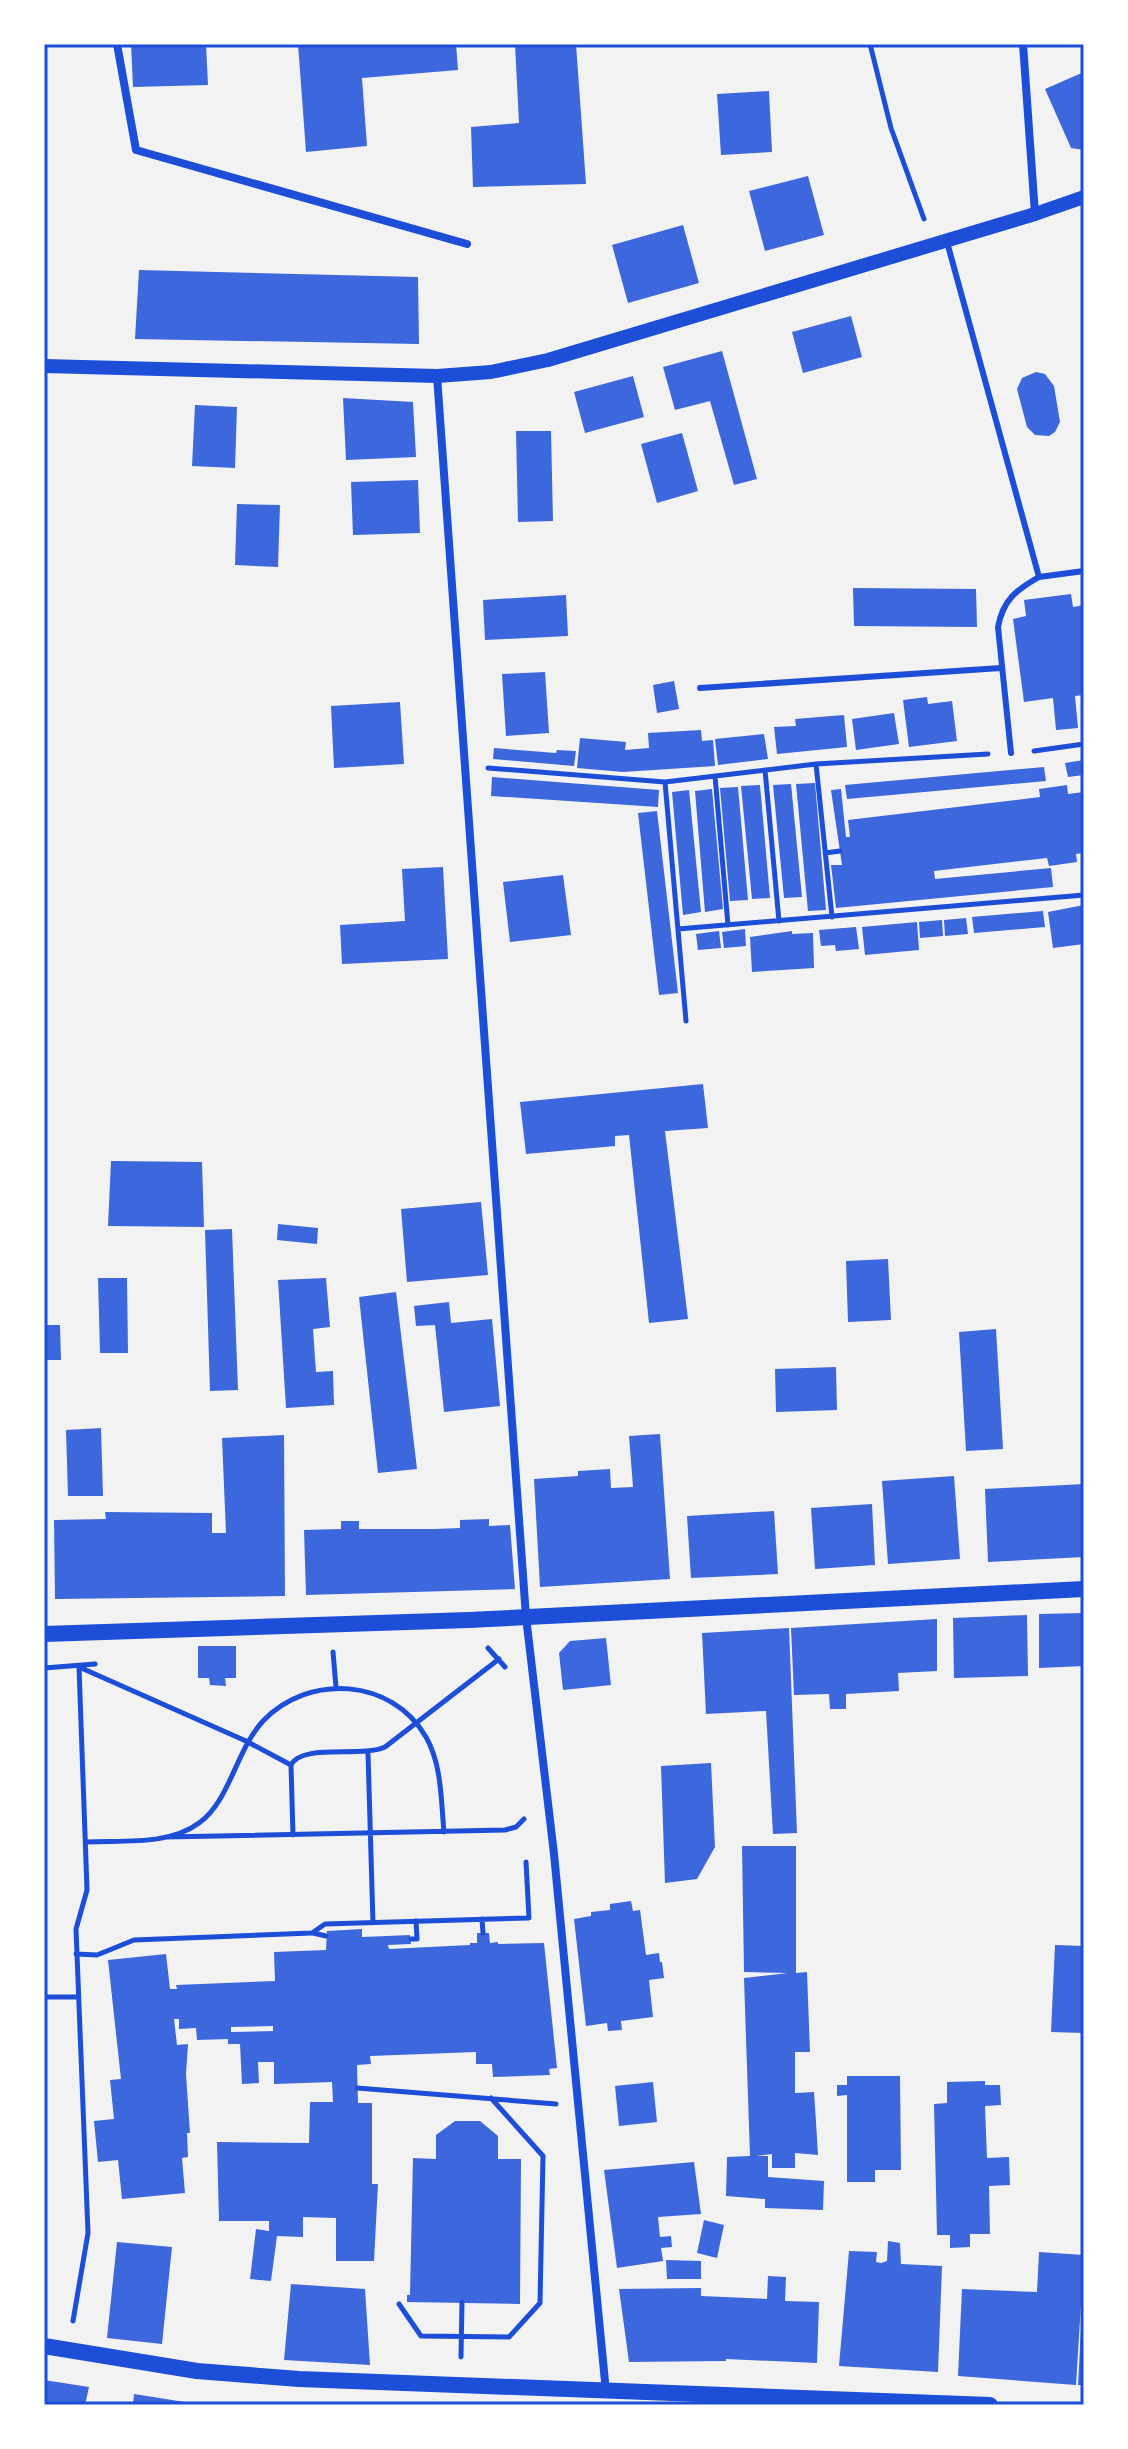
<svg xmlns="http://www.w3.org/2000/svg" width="1128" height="2449" font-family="Lato,sans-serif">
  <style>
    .building { fill: #3d67dc; fill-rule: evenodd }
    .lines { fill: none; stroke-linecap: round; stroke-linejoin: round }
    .path { stroke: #1d4ed8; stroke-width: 5 }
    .service { stroke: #1d4ed8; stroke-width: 6 }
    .minor { stroke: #1d4ed8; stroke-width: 8 }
    .tertiary { stroke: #1d4ed8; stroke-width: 14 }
    .secondary { stroke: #1d4ed8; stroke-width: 16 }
    .neatline { fill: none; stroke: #1d4ed8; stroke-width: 3 }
  </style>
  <rect width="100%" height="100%" fill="#f2f2f2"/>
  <path class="building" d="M131,44H206L208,85L133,87Z
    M298,44H456L458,70L362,78L367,146L306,152Z
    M515,44H576L586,184L473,187L471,127L519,123Z
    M1084,72V150L1071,148L1045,89Z
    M769,91L772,152L721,155L717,94Z
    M808,176L824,235L765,251L749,191Z
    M683,225L699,283L628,303L612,245Z
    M139,270L418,277L419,344L135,339Z
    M851,316L862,357L803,373L792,332Z
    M722,351L757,479L734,485L710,401L675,410L663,367Z
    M1036,372L1045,374L1054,386L1060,422L1055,432L1049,436L1035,435L1027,427L1017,389L1022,378Z
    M633,376L644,417L585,433L574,392Z
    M343,398L413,402L416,457L346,460Z
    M195,405L237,407L235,468L192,466Z
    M516,431H551L553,521L518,522Z
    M682,433L698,491L657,503L641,444Z
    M418,480L420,533L353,535L351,482Z
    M237,504L280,505L278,567L235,565Z
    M853,588L976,589L977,627L854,626Z
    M1071,594L1073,607L1084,605V695L1075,696L1078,728L1056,730L1053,698L1024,702L1013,619L1026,616L1024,600Z
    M566,595L568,636L485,640L483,600Z
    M545,672L549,733L506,736L502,674Z
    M674,681L679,709L657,713L653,685Z
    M927,697L928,704L952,701L957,741L909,747L903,700Z
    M400,702L404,764L334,768L331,706Z
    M894,713L899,744L856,750L852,719Z
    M844,715L847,747L777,754L774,727L796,726L795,719Z
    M701,730L702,741L713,740L715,766L623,772L577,768L580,738L626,742L625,750L649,748L648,733Z
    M764,734L768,759L718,765L715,739Z
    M494,748L556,753L557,750L576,751L574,766L493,759Z
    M1084,760V775L1068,777L1065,763Z
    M1044,767L1046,781L847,799L845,785Z
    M492,777L659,790L658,807L491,796Z
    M815,783L826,910L808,911L796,784Z
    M791,784L802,897L784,898L773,785Z
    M760,785L770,898L752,899L741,786Z
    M1067,785L1068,794L1084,792V853L1076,854L1077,862L1049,866L1047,858L934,871L935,879L1051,868L1053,887L836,908L831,865H842L831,790L841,789L846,837H850L848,820L1040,797L1039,789Z
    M738,787L748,900L730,901L720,788Z
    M712,789L723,909L705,912L695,791Z
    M689,790L701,912L683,915L672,792Z
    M657,811L678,993L659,995L638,813Z
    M443,867L448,959L342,964L340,925L405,921L402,869Z
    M563,875L571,935L510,942L503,882Z
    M1084,905V944L1053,948L1048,912Z
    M1043,911L1045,927L974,933L972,917Z
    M966,918L968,934L945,936L944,920Z
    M942,920L943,936L920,938L919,922Z
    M917,922L919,950L865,955L862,927Z
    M856,927L859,949L836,951L835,945L821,946L819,930Z
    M745,929L746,946L724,948L722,932Z
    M719,931L721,948L698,950L696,934Z
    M792,931V934L813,933L814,968L752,972L750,937Z
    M703,1084L708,1128L665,1131L688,1319L649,1323L629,1135L615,1136V1146L526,1154L520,1102Z
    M111,1161L202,1162L204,1227L108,1226Z
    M481,1202L488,1275L407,1282L401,1209Z
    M278,1224L318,1228L317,1244L277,1240Z
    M232,1229L238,1390L210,1391L205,1230Z
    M888,1259L891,1320L848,1322L846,1261Z
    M98,1278H127L128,1353H100Z
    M326,1278L330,1327L313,1329L316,1372L333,1371L334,1405L286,1408L278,1280Z
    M396,1292L417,1469L378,1473L359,1297Z
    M449,1302L451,1323L492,1319L500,1406L444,1412L435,1325L416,1326L414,1306Z
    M44,1325H60L61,1360H44Z
    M996,1329L1003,1449L966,1451L959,1332Z
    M836,1367L837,1410L776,1412L775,1369Z
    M101,1428L103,1496H68L66,1430Z
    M660,1434L670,1579L540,1587L534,1479L578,1476V1471L610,1469L611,1488L633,1487L629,1436Z
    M284,1435L285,1596L55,1599L54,1520L106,1519L105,1512L212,1513V1533H226L222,1438Z
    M954,1476L960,1559L888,1564L882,1481Z
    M1084,1484V1557L988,1562L985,1489Z
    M872,1504L875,1565L815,1569L811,1508Z
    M774,1511L778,1574L691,1578L687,1516Z
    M489,1519V1526L510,1525L515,1589L306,1595L304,1530L341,1529V1521H359V1529H435L460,1528V1520Z
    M1084,1613V1666L1039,1668V1614Z
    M1027,1615L1028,1676L954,1678L953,1618Z
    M937,1619V1671L898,1673L899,1691L846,1694V1709H830L829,1694L794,1695L791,1628Z
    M789,1628L797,1833L773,1834L766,1711L706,1714L702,1633Z
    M606,1638L611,1685L563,1690L559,1653L570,1641Z
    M198,1646H236V1678H225L226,1686L210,1685L209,1678H198Z
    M711,1763L715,1847L697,1879L665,1883L661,1766Z
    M742,1846H796V1973L807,1972L810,2052H795V2093L814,2092L816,2122L818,2155L795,2153V2168H772V2154L756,2156H768V2177L824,2181L823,2210L765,2208V2199L726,2196L727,2157L750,2156L744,1978L788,1973L744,1972Z
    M631,1901L633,1911L640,1910L646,1955L659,1953L660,1962H662L664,1978L649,1980L653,2017L621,2021L622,2030L608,2031L607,2023L586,2026L574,1919L591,1916V1912L610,1910V1904Z
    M362,1929V1937L410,1935L411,1944L388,1945L389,1949L470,1945V1943H477V1933H489L490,1943L498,1942V1944L544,1943L557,2068L549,2069L550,2075L493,2077L492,2064H476V2052L370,2056L371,2064L357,2065L358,2103H372V2184H378L374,2261H336V2218L303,2217V2237L277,2236L271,2281L250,2279L256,2229L269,2231V2221H219L217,2142L309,2143L310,2102H333L332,2082L274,2084V2062H258L259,2083L242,2084L240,2044H228V2039L197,2040L196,2028L179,2029V2019H174L177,2045L188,2044L186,2074L190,2133H187L188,2157L182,2158L185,2193L122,2199L118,2160L98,2162L94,2121L114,2119L110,2080L121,2079L108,1960L166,1954L170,1989H177L176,1985L275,1981L274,1952L326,1950L327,1931ZM273,2026V2031L231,2032V2027Z
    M1055,1945L1084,1946V2033L1051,2032Z
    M847,2076H900L901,2170H875V2182H847V2095L837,2096V2085H847Z
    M985,2081V2085H1000L1001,2105L985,2106L987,2158L1009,2157L1010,2185L989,2186L990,2234H970V2247L950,2248V2235H937L934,2104L947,2103V2082Z
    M653,2082L657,2122L619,2126L615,2086Z
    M455,2121H480L498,2136V2159H521L520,2304L407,2302V2295H410L413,2158L436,2159V2135Z
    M694,2162L701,2214L658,2217L660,2237L671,2236L672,2247L661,2248L663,2261L617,2268L604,2170Z
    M704,2220L724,2225L717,2258L697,2253Z
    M888,2241L900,2243L901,2264L942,2266L938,2372L839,2366L849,2251L877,2252L876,2262L881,2263L887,2261Z
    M117,2242L172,2247L162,2344L107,2338Z
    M1039,2252L1084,2255L1076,2385L958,2376L962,2289L1037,2292Z
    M666,2260L701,2261V2279H667Z
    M768,2276L786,2277L785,2301L819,2302L817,2363L726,2359V2361L629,2362L619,2289L701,2288V2296L767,2299Z
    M291,2284L365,2289L370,2365L284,2360Z
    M1082,2310H1084V2385H1078Z
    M44,2380L89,2387L85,2405H44Z
    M134,2394L191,2403V2405H133Z"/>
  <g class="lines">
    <path class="path" d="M870,44L891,128L924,219
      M1034,751L1084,744
      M816,764L832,917
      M488,768L665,782L816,764L988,754
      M765,770L779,921
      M715,776L728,925
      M665,782L686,1021
      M825,853L840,851
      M678,929L1084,895
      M488,1648L505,1667
      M333,1652L336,1687
      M44,1668L95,1664
      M368,1753L373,1923
      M293,1835L291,1765C302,1743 361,1758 385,1747L499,1659
      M166,1837L505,1830L516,1827L524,1819
      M86,1842C122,1840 168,1846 199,1823C230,1801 236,1750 263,1721C309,1673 392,1678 426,1737C442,1765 441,1801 444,1832
      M482,1919L483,1933
      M313,1933L326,1936
      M411,1939H417L416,1921
      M76,1954L97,1955L134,1940L312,1933L325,1924L529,1918L526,1862
      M44,1997H78
      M357,2088L556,2104
      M399,2304L421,2336L509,2337L540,2303L543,2156L491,2098
      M73,2321L88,2233L76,1929L87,1890L79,1667L246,1741L291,1765
      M461,2357L462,2302"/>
    <path class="service" d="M947,242L1039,577L1084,571
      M700,688L1001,668
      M1011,753L998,627C1003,600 1016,590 1039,577"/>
    <path class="minor" d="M117,44L136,150L467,244
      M1023,44L1035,214
      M437,376L526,1617L554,1854L606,2392"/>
    <path class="tertiary" d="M44,366L437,376L491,372L548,360L1035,214L1084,197"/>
    <path class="secondary" d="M44,1634L469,1620L1084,1589
      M44,2346L197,2371L299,2379L990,2405"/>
  </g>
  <rect width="1128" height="2449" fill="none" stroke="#ffffff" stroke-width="92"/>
  <rect x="46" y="46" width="1036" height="2357" class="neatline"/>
</svg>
